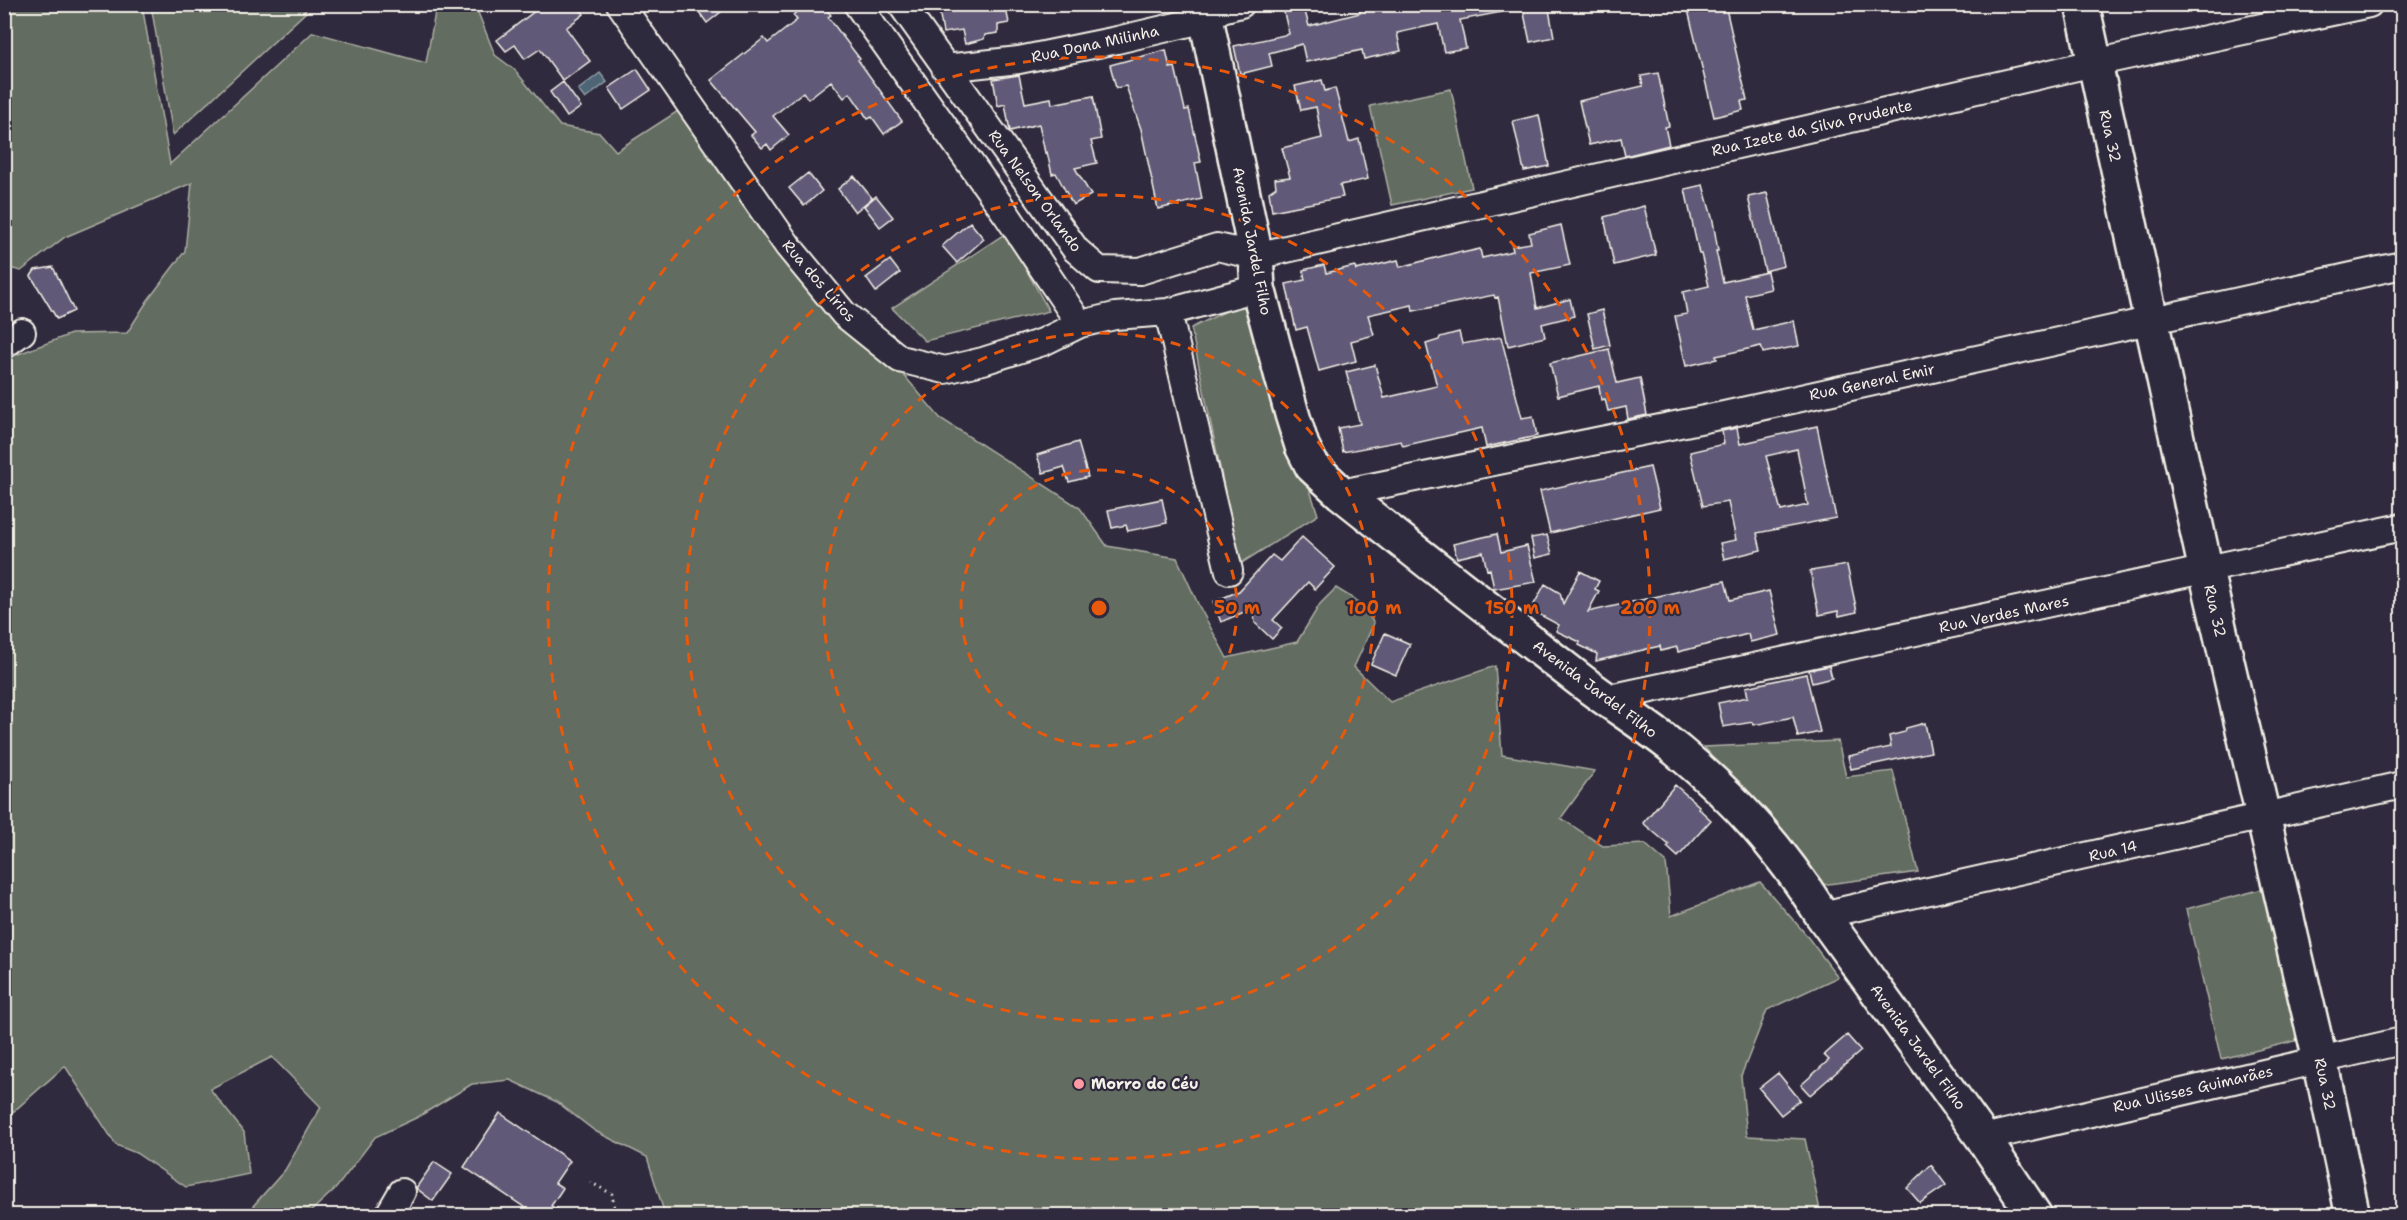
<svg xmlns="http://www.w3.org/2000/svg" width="2407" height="1220" font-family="'Shantell Sans',sans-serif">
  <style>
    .green { fill: #636c60; stroke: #acaea4; stroke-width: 1.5 }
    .water { fill: #4d6576; stroke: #909da4; stroke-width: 1.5 }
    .building { fill: #605a78; stroke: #f4f1e8; stroke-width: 1.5; fill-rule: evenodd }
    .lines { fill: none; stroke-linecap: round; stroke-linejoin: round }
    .minor-casing { stroke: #f4f1e8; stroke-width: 30 }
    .major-casing { stroke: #f4f1e8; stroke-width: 38 }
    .path { stroke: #f4f1e8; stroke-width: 3; stroke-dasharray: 1.5 4.5; stroke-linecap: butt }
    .minor { stroke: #2f2a3d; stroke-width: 26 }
    .major { stroke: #2f2a3d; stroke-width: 33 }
    .ring { fill: none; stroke: #e8590c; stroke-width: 3; stroke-dasharray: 10 8 }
    .poi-dot { fill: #ff9aa2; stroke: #2f2a3d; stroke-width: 2 }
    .labels { text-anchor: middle; stroke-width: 4.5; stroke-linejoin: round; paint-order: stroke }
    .street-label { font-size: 15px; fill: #f4f1e8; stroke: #2f2a3d }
    .poi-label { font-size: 15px; font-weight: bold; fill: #f4f1e8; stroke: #2f2a3d; text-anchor: start }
    .centre { fill: #e8590c; stroke: #2f2a3d; stroke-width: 3 }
    .ring-label { font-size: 18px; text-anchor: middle; font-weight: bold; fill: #e8590c; stroke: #2f2a3d; stroke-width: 4.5; stroke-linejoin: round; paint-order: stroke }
  </style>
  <rect width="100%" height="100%" fill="#2f2a3d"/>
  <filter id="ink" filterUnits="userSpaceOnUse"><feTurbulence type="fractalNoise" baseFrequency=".0167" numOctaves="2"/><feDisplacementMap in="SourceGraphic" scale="12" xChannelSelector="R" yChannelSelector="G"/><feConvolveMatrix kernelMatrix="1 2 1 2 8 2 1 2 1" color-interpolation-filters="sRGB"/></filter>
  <g filter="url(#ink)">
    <path class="green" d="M5,5H142L170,164L313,32L426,63L436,7L439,5H475L495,55L515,70L560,126L600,133L616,151L678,111L741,182L940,418L1080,508L1107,546L1177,558L1199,606L1227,658L1297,642L1320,604L1336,588L1359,602L1374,623L1354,667L1390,702L1495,666L1502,755L1595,771L1561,818L1603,846L1645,844L1666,862L1671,916L1760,882L1803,931L1838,977L1767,1010L1741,1076L1747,1136L1805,1139L1821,1215H665L647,1157L595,1131L557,1102L510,1080L472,1084L418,1117L375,1137L337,1187L307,1215H245L285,1170L321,1107L272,1057L210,1089L244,1132L249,1174L186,1187L136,1153L116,1145L65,1066L5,1119V359L71,334L127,333L148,300L185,251L192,183L65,237L21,271L5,267Z
      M304,5L306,12L173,135L151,5Z
      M1451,89L1472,188L1392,205L1370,106Z
      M1006,233L1049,311L925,341L892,308Z
      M1249,300L1318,515L1240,564L1191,328Z
      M1838,741L1846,777L1893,771L1918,872L1821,885L1704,747Z
      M2263,889L2299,1040L2221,1059L2186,909Z"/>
    <path class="water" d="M600,73L607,82L585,99L578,90Z"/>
    <path class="building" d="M544,4H576L584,14L566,28L590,61L563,81L540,49L525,59L515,45L506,51L497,40Z
      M693,4H731L707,23Z
      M806,4H822L831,15L828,17L850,46L860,59L858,60L902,121L884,134L872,117L868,119L850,93L844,98L831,81L808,99L803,92L773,116L789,135L771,150L767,144L762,148L751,135L755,132L711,80L764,38L768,43L797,20L793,15Z
      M938,4H1005L1009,23L998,25V33L985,35L984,39L965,44L962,30L943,33Z
      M1282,4H1303L1309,26L1360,13L1359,4H1501L1502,12L1460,20L1466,48L1444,52L1438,24L1397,33L1401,51L1364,59L1362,50L1306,62L1302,44L1269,53L1272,66L1240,74L1234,46L1289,34Z
      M1522,4H1548L1554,37L1530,42Z
      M1712,4H1725L1747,100L1741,101L1743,110L1714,117L1688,10Z
      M1166,50L1170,68L1175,67L1185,110L1189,109L1201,162L1195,163L1202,199L1158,209L1141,129L1126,86L1116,88L1110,65Z
      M637,69L651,90L623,109L609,88Z
      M1658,73L1669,126L1665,127L1669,145L1625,156L1621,138L1589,145L1579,101L1643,86L1641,76Z
      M1019,75L1025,103L1051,98L1052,104L1093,96L1101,139L1091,141L1097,163L1075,168L1091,195L1073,205L1056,173L1052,174L1047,152L1045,153L1039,124L1010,131L1005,104L998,106L993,79Z
      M1322,80L1325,91L1335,88L1349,142L1359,139L1368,179L1340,185L1343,197L1272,211L1269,192L1276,187L1275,179L1290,177L1282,148L1322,138L1316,107L1301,110L1295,86Z
      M563,82L581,107L567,117L550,92Z
      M1539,115L1549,166L1524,171L1513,121Z
      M808,173L822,191L804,206L789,188Z
      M854,176L872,198L855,212L838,189Z
      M1703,185L1713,221L1718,251H1716L1723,282L1767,272L1771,289L1745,295L1753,330L1794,321L1799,346L1763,353L1761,346L1716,356L1717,359L1686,366L1675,316L1687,314L1683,292L1709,286L1701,254H1699L1685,189Z
      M1767,193L1784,266L1765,271L1748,197Z
      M876,196L893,217L880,227L864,206Z
      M1644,206L1656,255L1614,265L1604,217Z
      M970,222L984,239L957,263L942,246Z
      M1561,225L1570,265L1531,273L1537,308L1570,299L1574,316L1542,324L1545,337L1508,346L1498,297L1495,298L1494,295L1413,311L1412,305L1368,315L1374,335L1351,341L1356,361L1319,371L1307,327L1296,330L1286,284L1305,280L1303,270L1324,265L1326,273L1355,266L1356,270L1398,260L1400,267L1462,251V253L1480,249L1482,258L1513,251L1512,246L1531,243L1529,233Z
      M890,260L900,273L876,292L866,278Z
      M53,267L74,311L57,319L31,276L35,270Z
      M1602,310L1610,345L1595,349L1587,314Z
      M1459,332L1462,344L1501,337L1522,418L1533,416L1537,436L1486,447L1482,428L1403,446L1401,441L1343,452L1338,428L1360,424L1346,372L1375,365L1384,398L1437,386L1426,344L1439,340L1440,337Z
      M1609,349L1617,383L1640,378L1647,415L1628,419L1626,407L1608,411L1605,399L1601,400L1599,386L1558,396L1550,363Z
      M1817,426L1836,518L1757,533L1761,550L1724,559L1720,543L1736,540L1728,502L1703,506L1690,452L1724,444L1722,431L1737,428L1740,444ZM1797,449L1808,505L1781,511L1766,456Z
      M1078,442L1088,477L1069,482L1064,467L1043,473L1037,455Z
      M1650,467L1660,508L1550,533L1540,491Z
      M1162,499L1167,523L1128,531L1126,525L1112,528L1108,510Z
      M1497,534L1501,552L1527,546L1536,582L1494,589L1490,569L1487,570L1483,552L1457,558L1453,544Z
      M1547,535L1552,554L1535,558L1531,538Z
      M1302,537L1335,567L1315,589L1308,582L1273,620L1282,628L1272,639L1255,623L1253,608L1221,622L1213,602L1239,591L1272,555L1280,561Z
      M1847,565L1857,612L1839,616L1838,611L1819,615L1810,571Z
      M1580,571L1599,581L1595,589L1599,591L1588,612L1725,581L1730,600L1769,591L1780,635L1750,642L1748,634L1678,652L1677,647L1661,651L1660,646L1596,661L1597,654L1579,645L1580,642L1556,631L1559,625L1531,610L1545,584L1560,593L1563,604Z
      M1385,633L1410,644L1396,675L1371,664Z
      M1829,666L1832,678L1812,683L1809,670Z
      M1806,674L1820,732L1798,737L1793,717L1754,725L1753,722L1723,727L1718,703L1748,697L1746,687Z
      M1925,723L1931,752L1851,769L1848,756L1891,747L1889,736L1905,732L1906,728Z
      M1675,785L1699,806L1698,808L1711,820L1678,857L1667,847L1669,845L1643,823Z
      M1847,1035L1861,1051L1810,1095L1801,1085L1829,1060L1824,1055Z
      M1778,1073L1800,1100L1781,1115L1759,1088Z
      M500,1113L570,1161L555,1183L563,1188L551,1206L569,1215H536L464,1167Z
      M434,1162L452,1174L433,1201L416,1188Z
      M1931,1165L1946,1185L1920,1203L1907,1188Z"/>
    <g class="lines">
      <defs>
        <path id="minor" d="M620,4L788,246L844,314L900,359L945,370L983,361L1043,342L1080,324L1115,316L1168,312L1258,288
          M857,4L1007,215L1080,324
          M901,4L1076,250L1099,270L1140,271L1217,247L1256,256L2094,63L2369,4
          M945,68L1019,60L1117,40L1206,19L1222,9L1241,4
          M1168,312L1229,571
          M4,345L22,332
          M1341,493L1724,415L2402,265
          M1605,699L2402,527
          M1822,915L2402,785
          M1983,1138L2402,1041
          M388,1216L402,1192"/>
        <path id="major" d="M1203,4L1256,256L1258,288L1292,414L1302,446L1312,466L1341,493C1420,556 1500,618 1580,680C1612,705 1648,726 1679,752C1739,802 1781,850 1822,915L1983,1138L2035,1216
          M2082,4L2206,571L2320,1060L2353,1216"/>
      </defs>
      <use href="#minor" class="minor-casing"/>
      <use href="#major" class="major-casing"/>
      <path class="path" d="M590,1182L612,1194L616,1216"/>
      <use href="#minor" class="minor"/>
      <use href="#major" class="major"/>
    </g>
  </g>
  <g class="ring">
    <circle cx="1099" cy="608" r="138"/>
    <circle cx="1099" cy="608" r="275"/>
    <circle cx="1099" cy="608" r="413"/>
    <circle cx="1099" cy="608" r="551"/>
  </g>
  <circle class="poi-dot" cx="1079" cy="1084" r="6"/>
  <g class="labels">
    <g class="street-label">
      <text transform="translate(1095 44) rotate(-12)" y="5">Rua Dona Milinha</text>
      <text transform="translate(1812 128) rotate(-13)" y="5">Rua Izete da Silva Prudente</text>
      <text transform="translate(2110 136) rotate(77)" y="5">Rua 32</text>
      <text transform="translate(1035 191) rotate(54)" y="5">Rua Nelson Orlando</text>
      <text transform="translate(1252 241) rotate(79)" y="5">Avenida Jardel Filho</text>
      <text transform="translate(819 281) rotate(49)" y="5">Rua dos Lírios</text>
      <text transform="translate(1872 382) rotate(-12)" y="5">Rua General Emir</text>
      <text transform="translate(2215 611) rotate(77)" y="5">Rua 32</text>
      <text transform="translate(2004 614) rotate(-12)" y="5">Rua Verdes Mares</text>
      <text transform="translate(1595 689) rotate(37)" y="5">Avenida Jardel Filho</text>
      <text transform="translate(2113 851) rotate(-13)" y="5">Rua 14</text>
      <text transform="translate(1918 1047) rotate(54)" y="5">Avenida Jardel Filho</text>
      <text transform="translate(2325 1084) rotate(78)" y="5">Rua 32</text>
      <text transform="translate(2193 1089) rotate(-13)" y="5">Rua Ulisses Guimarães</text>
    </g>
    <g class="poi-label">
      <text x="1091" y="1089">Morro do Céu</text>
    </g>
  </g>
  <circle cx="1099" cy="608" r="9" class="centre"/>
  <g class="ring-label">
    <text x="1237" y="614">50 m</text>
    <text x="1374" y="614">100 m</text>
    <text x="1512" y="614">150 m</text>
    <text x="1650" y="614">200 m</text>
  </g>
  <rect width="2407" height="1220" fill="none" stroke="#2f2a3d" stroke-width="24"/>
  <rect x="12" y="12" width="2383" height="1196" fill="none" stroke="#f4f1e8" stroke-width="2" filter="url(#ink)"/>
</svg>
